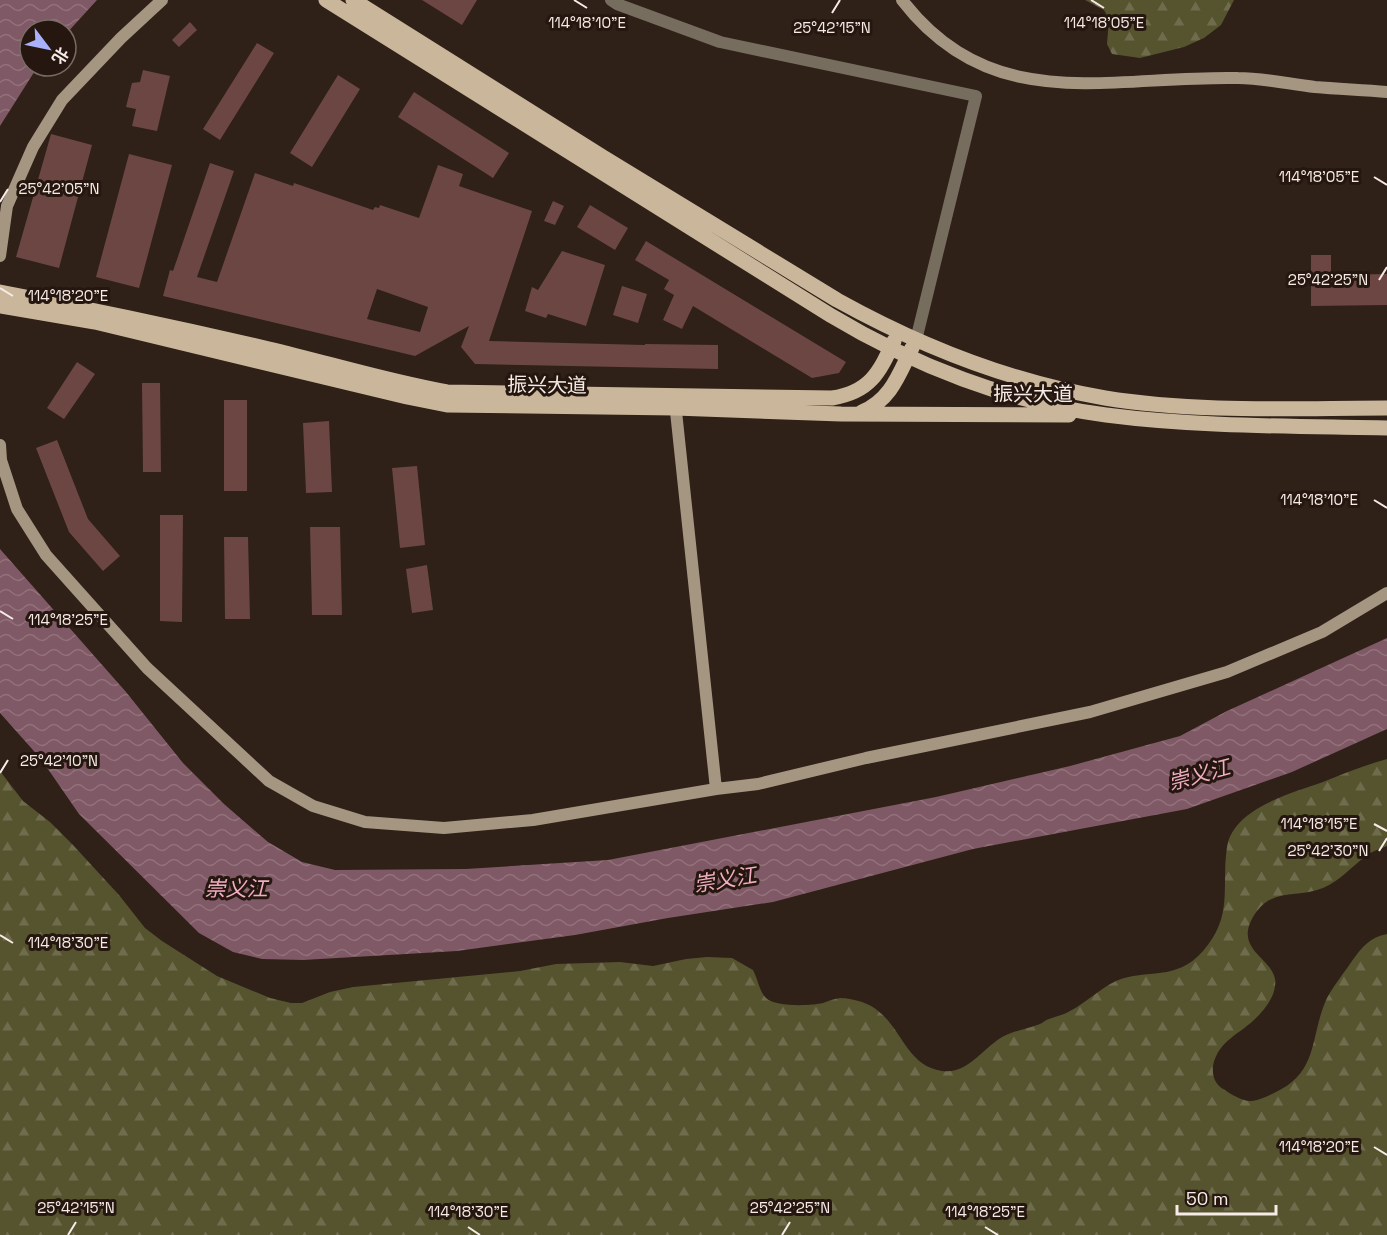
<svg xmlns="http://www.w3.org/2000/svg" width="1387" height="1235" font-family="'Space Grotesk','Noto Sans SC',sans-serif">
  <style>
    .forest { fill: url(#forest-firs) }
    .water { fill: url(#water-waves) }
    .building { fill: #6c4643; fill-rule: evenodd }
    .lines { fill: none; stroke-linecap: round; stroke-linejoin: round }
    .street { stroke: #766d5f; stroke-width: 12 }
    .secondary { stroke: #a59681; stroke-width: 12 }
    .primary { stroke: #cab69a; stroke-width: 15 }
    .ticks { fill: none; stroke: #f6ebe6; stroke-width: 2 }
    .labels { text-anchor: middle; stroke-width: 6; stroke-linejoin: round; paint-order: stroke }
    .street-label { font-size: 20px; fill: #f6ebe6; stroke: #25170f }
    .water-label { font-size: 21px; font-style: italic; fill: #f1aec3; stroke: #25170f }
    .ticks-label { font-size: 15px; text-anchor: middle; fill: #f6ebe6; stroke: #25170f; stroke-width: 6; stroke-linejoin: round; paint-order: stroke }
  </style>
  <defs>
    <pattern id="forest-firs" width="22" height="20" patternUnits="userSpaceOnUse" patternTransform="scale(1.5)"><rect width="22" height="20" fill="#56532f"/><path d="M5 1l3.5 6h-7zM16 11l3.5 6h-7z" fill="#6f6c4d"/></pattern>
    <pattern id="water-waves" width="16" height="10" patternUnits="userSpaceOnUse" patternTransform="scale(1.5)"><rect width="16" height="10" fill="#7f5965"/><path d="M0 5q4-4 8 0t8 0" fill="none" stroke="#92717b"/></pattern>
  </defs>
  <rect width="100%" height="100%" fill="#2f2018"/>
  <path class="forest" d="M1085,0H1234L1221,25L1204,38L1184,47L1140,58L1112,54L1107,44L1109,19L1104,10Z
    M1387,759V846C1380,849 1372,851 1366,856C1351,867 1340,881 1323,888C1299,898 1274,888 1257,911C1227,952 1280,958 1275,986C1274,997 1265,1009 1257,1017C1241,1034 1218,1040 1213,1066C1212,1076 1215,1084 1223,1089C1231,1094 1243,1102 1252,1101C1260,1100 1267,1096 1274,1093C1320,1072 1309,1037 1327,998C1334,985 1344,973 1352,961C1362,947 1370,937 1387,934V1235H0V771L23,801L50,822L73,845L119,895L145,928L162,941L217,976L270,998L291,1003H302L330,992L353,987L520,971L556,964L620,962L653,966L686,959L707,957L732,958L753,970C758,979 759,991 766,998C774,1007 811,1006 823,1003C829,1001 833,999 840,998C847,998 855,1000 862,1002C902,1016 901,1065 942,1071C971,1075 986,1041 1011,1033C1020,1030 1029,1028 1037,1025C1042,1024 1045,1020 1049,1019C1056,1016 1064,1015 1070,1011C1086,1003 1099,989 1116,981C1147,968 1176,982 1203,951C1234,916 1221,887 1227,847C1233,808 1292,793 1323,782C1345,773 1365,765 1387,759Z"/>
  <path class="water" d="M0,0H97L66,34V30H30V66H38L0,126Z
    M0,549L126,692L183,763L224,804L268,842L302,862L335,870L466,869L608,860L936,797L1070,766L1180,736L1227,711L1387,638V729L1292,772L1187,809L973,849L773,902L668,918L575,935L457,951L303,960L262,959L233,952L199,933L79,814L41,759L0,713Z"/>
  <path class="building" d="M422,0H477L462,25Z
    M190,22L197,30L179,47L172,40Z
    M257,43L274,53L220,140L203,129Z
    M143,70L170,76L157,131L132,126L136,109L126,107L132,83L140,82Z
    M338,75L360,89L312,167L290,153Z
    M414,92L509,153L493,178L398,117Z
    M51,134L92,145L59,268L16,257Z
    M129,154L172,165L139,288L96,277Z
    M210,163L234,171L197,277L217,282L255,173L293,186L294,183L373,210L375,207L379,208L380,205L419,218L438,165L463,174L459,186L532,211L489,341L645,345V344L718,345V369L475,364L461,347L469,326L415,356L163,296L170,270L173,271ZM377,289L428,307L420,332L367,319Z
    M553,201L564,206L555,225L544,221Z
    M590,205L628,228L615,250L577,227Z
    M646,241L846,362L839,373L812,378L693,306L682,329L663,320L674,295L664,289L669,280L635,260Z
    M562,251L605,265L586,326L548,314L546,318L525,311L532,287L538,290Z
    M1311,255H1331V275L1387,274V305L1311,306Z
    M622,286L647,294L638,323L613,315Z
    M77,362L95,374L64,419L47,408Z
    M142,383H160L161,472H143Z
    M224,400H247V491H224Z
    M329,421L332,492L306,493L303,423Z
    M57,440L88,519L120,556L103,571L69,532L36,448Z
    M417,466L425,545L400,548L392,468Z
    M160,515H183L182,622L160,621Z
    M310,527H340L342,615H312Z
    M224,537H248L250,619H225Z
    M427,565L433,610L412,613L406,569Z"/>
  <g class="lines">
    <path class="street" d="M611,0L617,4L720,42L976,96L916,340"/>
    <path class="secondary" d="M902,0C993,118 1111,75 1238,78C1263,78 1289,84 1315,87C1339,89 1363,90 1387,92
      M0,256L7,206L33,147L62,100L121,38L162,0
      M675,402L716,789
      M0,445L1,460L17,509L46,555L147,668L269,781L313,806L365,822L444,828L533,820L716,789L758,784L866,758L1090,712L1227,672L1322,632L1387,593"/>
    <path class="primary" d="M326,0L830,315C913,365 1010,403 1106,415C1199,427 1293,426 1387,428
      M353,0L603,157L837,300C920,346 1011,382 1105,398C1198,413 1294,408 1387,408
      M0,292C90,309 180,328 269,349C328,363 386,381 447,392L832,398C870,392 879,373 894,341
      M0,306L95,322L407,397L447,405L675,408L841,414L1069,415
      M862,412C891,400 899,374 912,348"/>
  </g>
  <path class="ticks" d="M574,0L587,8M1091,0L1104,8M832,13L840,0M1374,177L1387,185M0,202L8,189M1379,280L1387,267M0,288L13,296M1374,500L1387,508M0,611L13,619M0,773L8,760M1374,824L1387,831M1379,851L1387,838M0,935L13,943M1374,1147L1387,1155M468,1227L480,1235M985,1227L998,1235M68,1235L76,1222M782,1235L790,1222"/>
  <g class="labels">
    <g class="street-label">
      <text transform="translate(547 385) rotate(1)" y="7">振兴大道</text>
      <text x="1033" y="401">振兴大道</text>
    </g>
    <g class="water-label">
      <text transform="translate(1199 775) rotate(-15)" y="7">崇义江</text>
      <text transform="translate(725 880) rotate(-9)" y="7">崇义江</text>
      <text x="236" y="896">崇义江</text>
    </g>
  </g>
  <g class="ticks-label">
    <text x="587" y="28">114°18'10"E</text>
    <text x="1104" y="28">114°18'05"E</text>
    <text x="832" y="33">25°42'15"N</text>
    <text x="1319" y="182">114°18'05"E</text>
    <text x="59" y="194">25°42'05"N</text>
    <text x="1328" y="285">25°42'25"N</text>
    <text x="68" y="301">114°18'20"E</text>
    <text x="1319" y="505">114°18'10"E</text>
    <text x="68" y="625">114°18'25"E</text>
    <text x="59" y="766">25°42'10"N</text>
    <text x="1319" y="829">114°18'15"E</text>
    <text x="1328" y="856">25°42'30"N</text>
    <text x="68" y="948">114°18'30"E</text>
    <text x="1319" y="1152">114°18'20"E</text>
    <text x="76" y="1213">25°42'15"N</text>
    <text x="790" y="1213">25°42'25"N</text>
    <text x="468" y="1217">114°18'30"E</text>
    <text x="985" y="1217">114°18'25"E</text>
  </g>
  <g transform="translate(48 48) rotate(122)"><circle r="28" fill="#25170f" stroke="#796c65" stroke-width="1.5"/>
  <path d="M0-4.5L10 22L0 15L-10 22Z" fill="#a9b0fc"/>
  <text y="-9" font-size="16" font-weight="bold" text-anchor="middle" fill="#f6ebe6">北</text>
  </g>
  <path d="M1177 1205v9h99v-9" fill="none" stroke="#f6ebe6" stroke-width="3"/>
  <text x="1186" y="1205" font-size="18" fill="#f6ebe6" stroke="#25170f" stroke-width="4.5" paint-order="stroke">50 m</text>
</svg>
